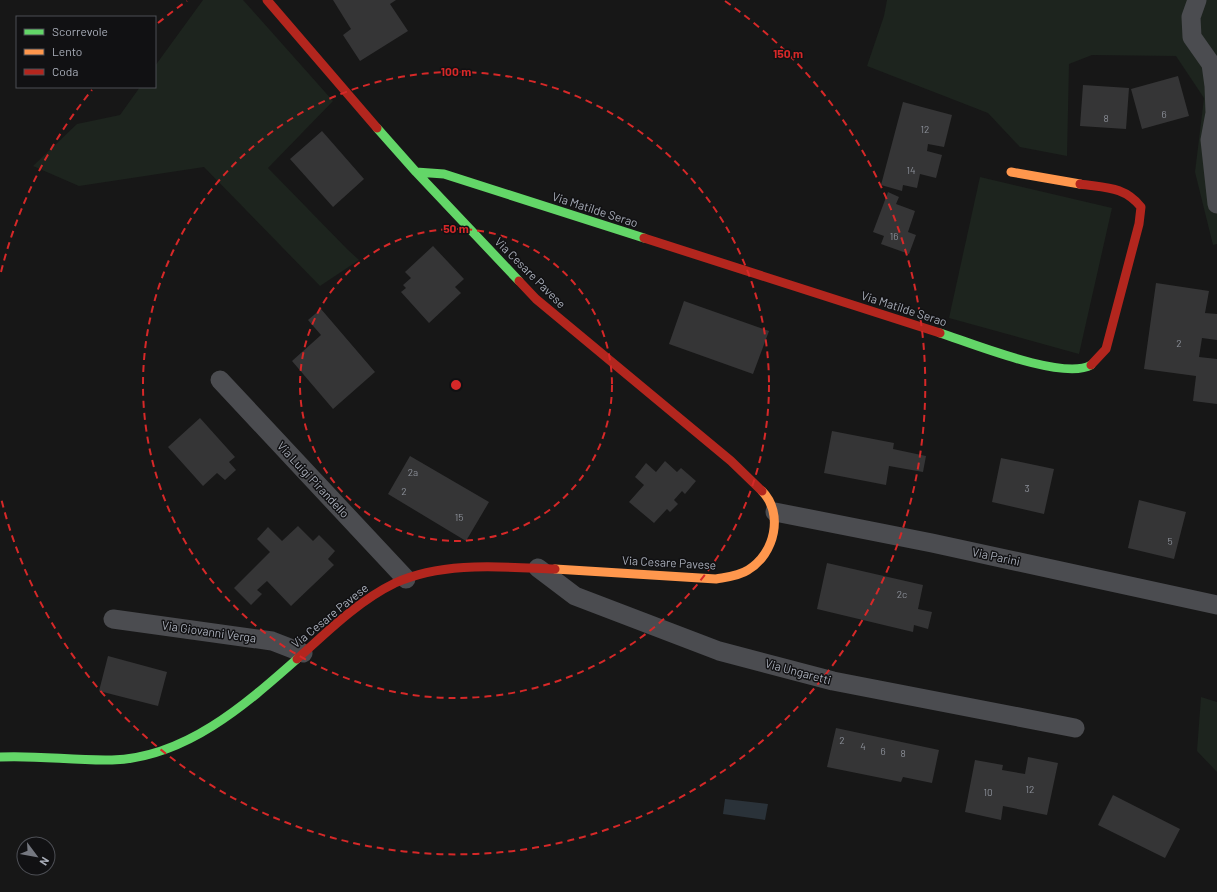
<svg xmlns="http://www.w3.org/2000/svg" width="1217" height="892" font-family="Barlow,sans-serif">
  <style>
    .green { fill: #1d241e }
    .water { fill: #2a3239 }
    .building { fill: #353536 }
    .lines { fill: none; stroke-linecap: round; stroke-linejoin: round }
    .street { stroke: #4b4c50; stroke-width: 19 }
    .fast { stroke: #63d668; stroke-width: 9 }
    .slow { stroke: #ff974d; stroke-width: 9 }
    .jam { stroke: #b3261e; stroke-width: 9 }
    .ring { fill: none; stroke: #d62828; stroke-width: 2; stroke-dasharray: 7 5 }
    .labels { text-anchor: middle; stroke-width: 3; stroke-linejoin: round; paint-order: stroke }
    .number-label { font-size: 10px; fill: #8b8f98 }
    .street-label { font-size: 12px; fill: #a8adb8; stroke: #111113 }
    .centre { fill: #d62828; stroke: #111113; stroke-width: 2 }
    .ring-label { font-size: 12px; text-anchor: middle; font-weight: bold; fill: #d62828; stroke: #111113; stroke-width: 3; stroke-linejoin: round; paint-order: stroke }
  </style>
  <rect width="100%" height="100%" fill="#171717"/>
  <path class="green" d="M203,0H243L333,101L268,168L347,249L359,260L320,286L204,167L79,186L33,166L77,124L120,115L140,87H155V66Z
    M887,0H1217V244L1213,245L1195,172L1204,98L1176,56L1092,55L1069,64L1067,156L1020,147L988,113L867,66L884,16Z
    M980,177L1112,208L1079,354L949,318Z
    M1201,697L1217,702V772L1197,751Z"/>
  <path class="water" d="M725,799L768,804L765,820L723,814Z"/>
  <path class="building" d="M333,0H396L390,4L408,31L360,61L343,35L351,29Z
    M1178,76L1189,116L1142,129L1131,89Z
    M1083,85L1129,88L1126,129L1080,126Z
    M903,102L952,115L944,147L928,144L927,151L942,155L936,178L920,174L917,188L903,185L902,191L881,185Z
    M322,131L364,179L333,207L290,159Z
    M888,192L899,197L896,204L915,211L908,232L916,235L909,254L881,244L884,236L873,232Z
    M433,246L464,279L455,287L461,293L429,323L401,292L406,288L403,285L411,278L405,272Z
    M1156,283L1209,291L1205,313L1217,314V340L1202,338L1199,357L1217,359V404L1193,401L1196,376L1144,369Z
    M684,301L769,331L753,374L669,344Z
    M321,309L375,372L333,409L292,361L321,335L308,320Z
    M200,418L235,457L229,462L236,470L225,480L217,473L203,486L168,447Z
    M832,431L894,443L893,449L926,456L923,472L889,466L886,485L824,473Z
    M410,456L489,502L466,541L388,494Z
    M1001,458L1054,469L1044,514L992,502Z
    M665,461L677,472L681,468L696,481L685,494L682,491L674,500L678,504L670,512L667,509L654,523L629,502L644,485L635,477L646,463L656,472Z
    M1139,500L1186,512L1174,559L1128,548Z
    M298,526L313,541L319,535L335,551L328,559L334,565L291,606L267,581L257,590L262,594L251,605L234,588L270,552L257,539L268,527L282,541Z
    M827,563L923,585L918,609L932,612L928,629L914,625L913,632L817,609Z
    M108,656L167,672L158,706L99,691Z
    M836,728L939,750L932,783L903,777L901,782L827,767Z
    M1028,757L1058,763L1047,815L1003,806L1001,820L965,812L975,760L1003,765L1002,770L1025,774Z
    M1113,795L1180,829L1165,858L1098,825Z"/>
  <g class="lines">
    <path class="street" d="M1197,0L1191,17L1192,37L1211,64L1214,86L1215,113L1210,140L1217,204
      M220,380L406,579
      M775,512L932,543L1217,605
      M538,568L575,596L719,651L833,681L1075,728
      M113,619L272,641L303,653"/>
    <path class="fast" d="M377,128L416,172L519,281
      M416,172L444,174L644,238
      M940,333C971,343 1064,381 1091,365
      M0,757C38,755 74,761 112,760C185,758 245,705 297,659"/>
    <path class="slow" d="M1011,172L1080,184
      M555,569L716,579C727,577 739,576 748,570C775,554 784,513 762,491"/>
    <path class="jam" d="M267,0L377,128
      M1080,184C1105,188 1124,186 1141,207L1139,224L1106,349L1091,365
      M644,238L940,333
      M519,281L536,299L731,461L762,491
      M297,659C327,632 358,601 395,583C444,561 502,567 555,569"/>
  </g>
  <g class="ring">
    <circle cx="456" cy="385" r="156"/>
    <circle cx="456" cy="385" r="313"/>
    <path d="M1 272A469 469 0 0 1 92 90M158 23A469 469 0 0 1 187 1M725 1A469 469 0 1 1 1 498"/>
  </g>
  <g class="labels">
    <g class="number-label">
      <text x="1164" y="118">6</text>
      <text x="1106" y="122">8</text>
      <text x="925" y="133">12</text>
      <text x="911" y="174">14</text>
      <text x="894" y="240">16</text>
      <text x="1179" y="347">2</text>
      <text x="413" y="476">2a</text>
      <text x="1027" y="492">3</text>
      <text x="404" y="495">2</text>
      <text x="459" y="521">15</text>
      <text x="1170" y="545">5</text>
      <text x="902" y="598">2c</text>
      <text x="842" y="744">2</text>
      <text x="863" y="750">4</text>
      <text x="883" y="755">6</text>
      <text x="903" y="757">8</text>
      <text x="1030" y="793">12</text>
      <text x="988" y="796">10</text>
    </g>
    <g class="street-label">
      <text transform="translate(595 210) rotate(18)" y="4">Via Matilde Serao</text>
      <text transform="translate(530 273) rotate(45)" y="4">Via Cesare Pavese</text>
      <text transform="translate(904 309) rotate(18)" y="4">Via Matilde Serao</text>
      <text transform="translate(313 480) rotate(47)" y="4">Via Luigi Pirandello</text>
      <text transform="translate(996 557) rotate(12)" y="4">Via Parini</text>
      <text transform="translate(669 563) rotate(3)" y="4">Via Cesare Pavese</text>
      <text transform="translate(330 616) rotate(-39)" y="4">Via Cesare Pavese</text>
      <text transform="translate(209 632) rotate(8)" y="4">Via Giovanni Verga</text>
      <text transform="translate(798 672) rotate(15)" y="4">Via Ungaretti</text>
    </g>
  </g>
  <circle cx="456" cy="385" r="6" class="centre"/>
  <g class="ring-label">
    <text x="788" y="58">150 m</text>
    <text x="456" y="76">100 m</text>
    <text x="456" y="233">50 m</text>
  </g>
  <rect x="16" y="16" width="140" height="72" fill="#111113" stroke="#4d4f55"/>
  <rect x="24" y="29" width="20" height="6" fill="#63d668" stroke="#4d4f55"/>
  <text x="52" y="36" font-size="12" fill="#a8adb8">Scorrevole</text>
  <rect x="24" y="49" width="20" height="6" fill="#ff974d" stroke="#4d4f55"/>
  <text x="52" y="56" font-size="12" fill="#a8adb8">Lento</text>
  <rect x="24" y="69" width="20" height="6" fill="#b3261e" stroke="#4d4f55"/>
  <text x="52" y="76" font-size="12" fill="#a8adb8">Coda</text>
  <g transform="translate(36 856) rotate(122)"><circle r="19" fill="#111113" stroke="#4d4f55"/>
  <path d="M0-3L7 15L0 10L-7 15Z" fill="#757880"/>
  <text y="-6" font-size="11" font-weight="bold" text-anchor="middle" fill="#a8adb8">N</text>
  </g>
</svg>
